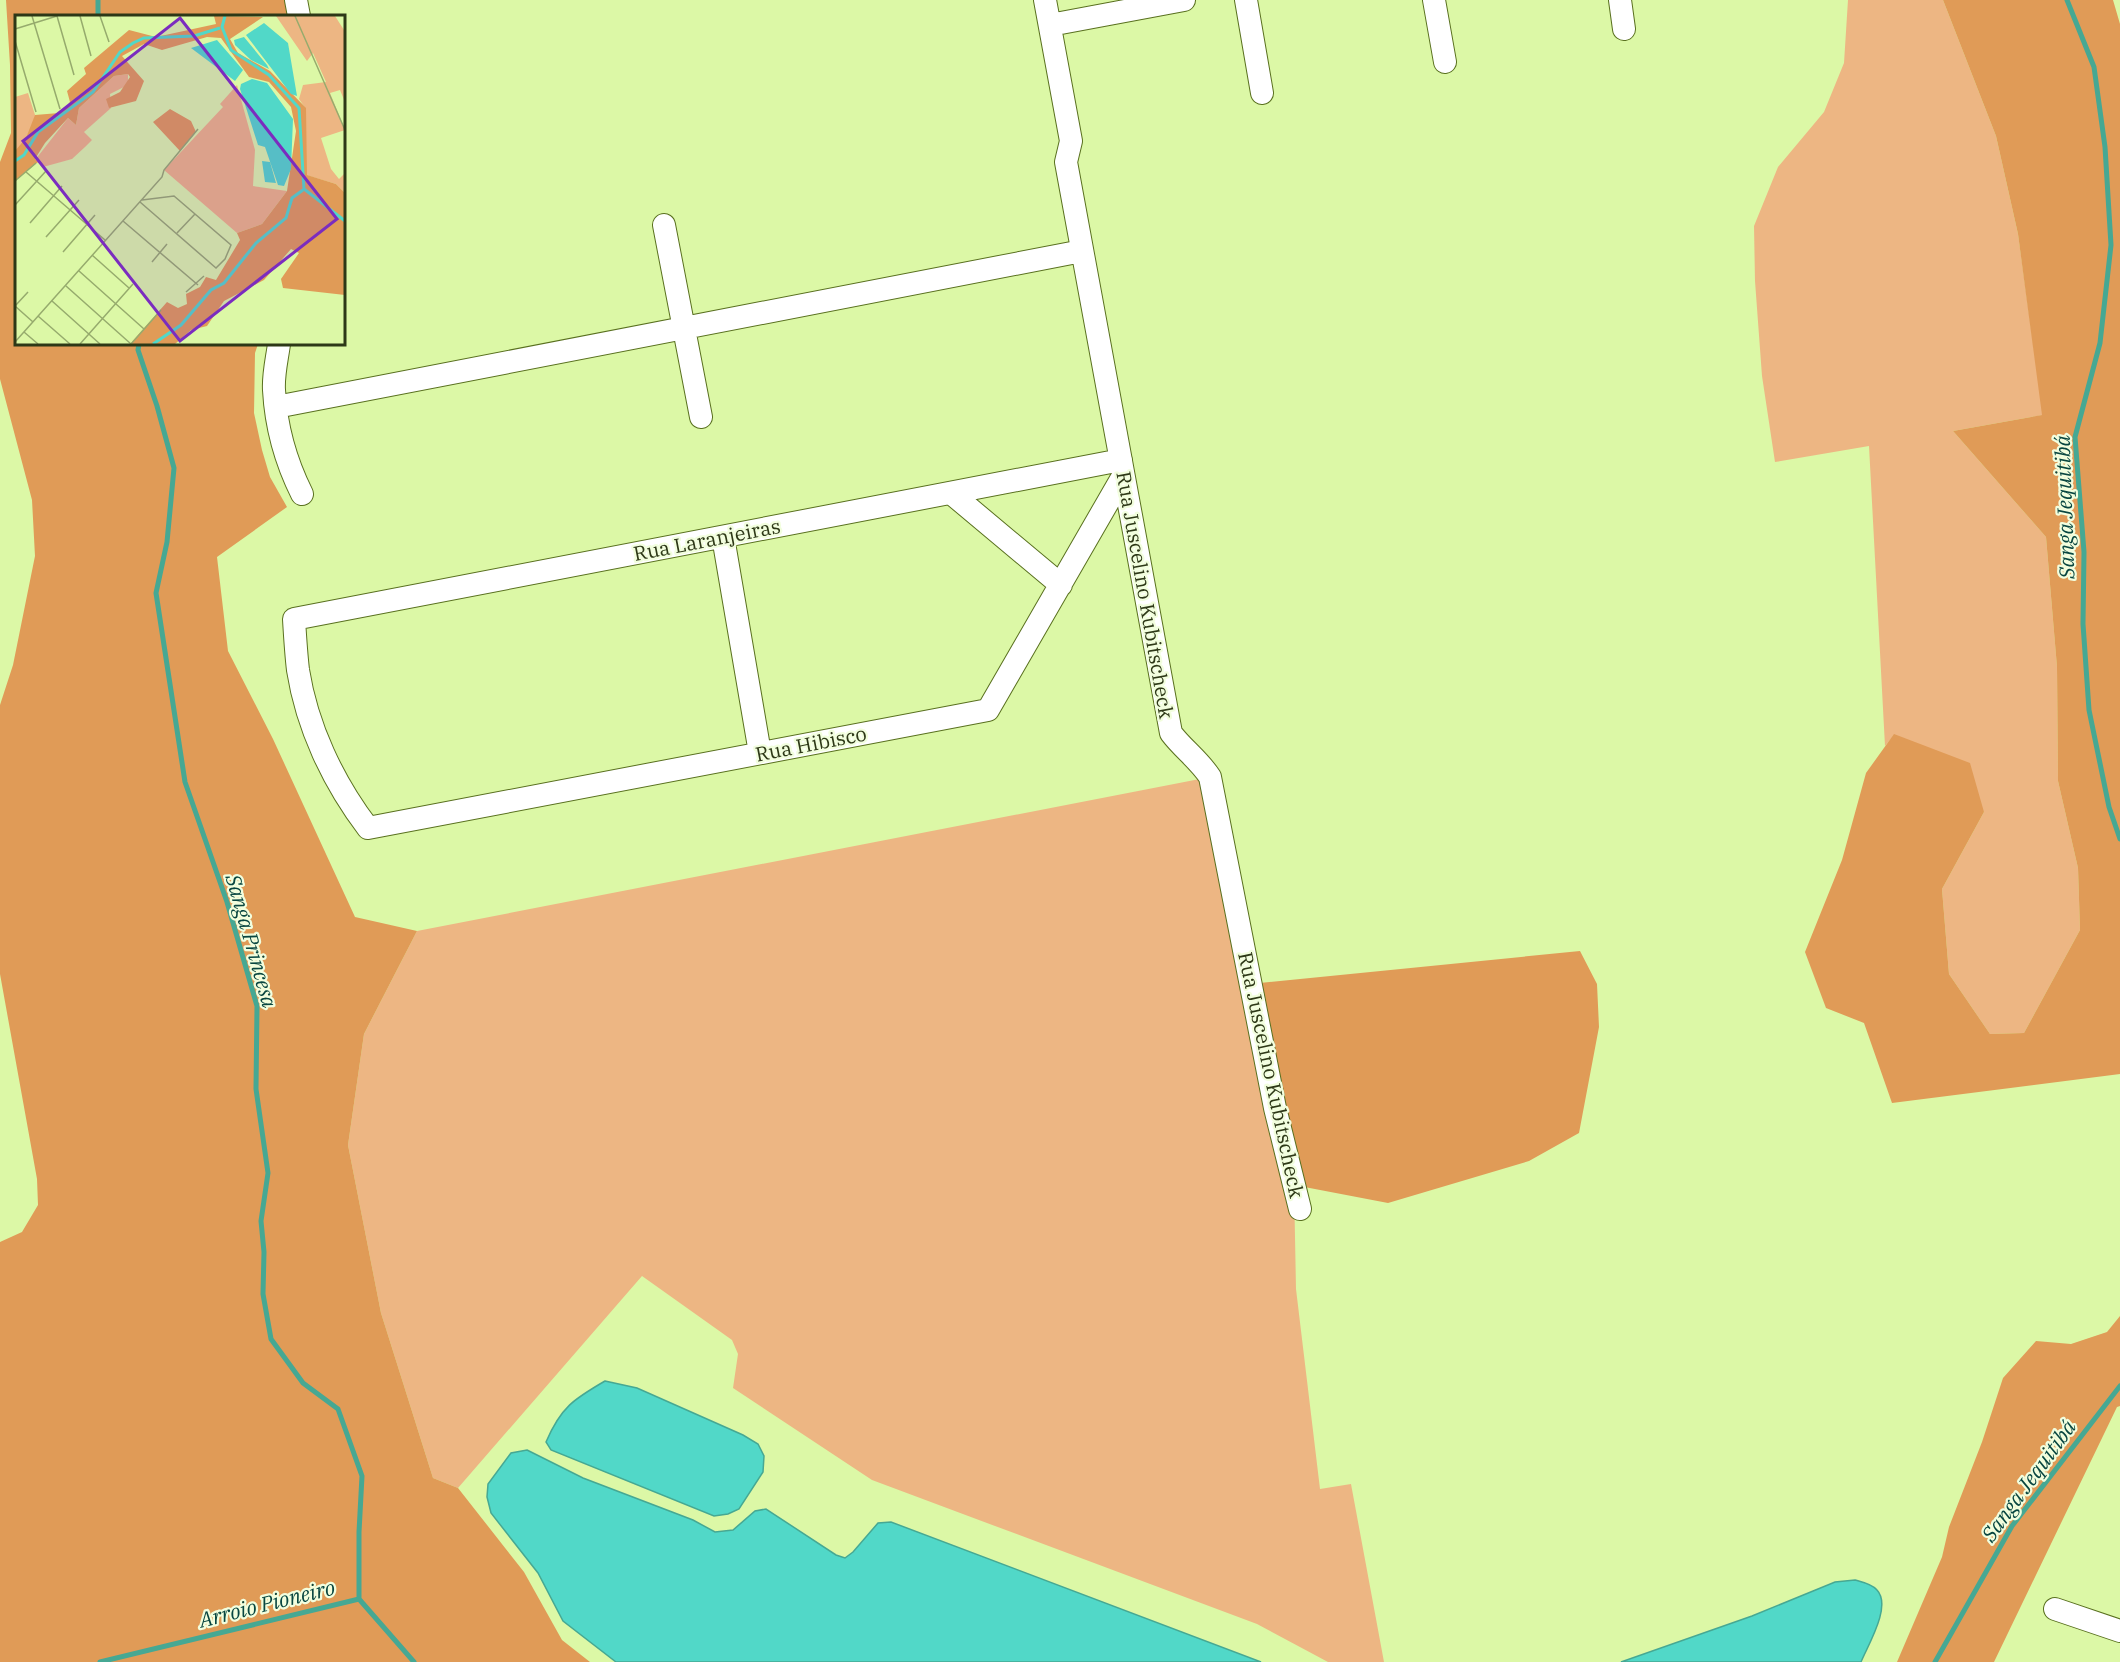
<svg xmlns="http://www.w3.org/2000/svg" width="2120" height="1662" font-family="'IBM Plex Serif',serif">
  <style>
    .green { fill: #edb683 }
    .forest { fill: #e09b57 }
    .water { fill: #51d8c8; stroke: #46a893; stroke-width: 1.5 }
    .lines { fill: none; stroke-linecap: round; stroke-linejoin: round }
    .stream { stroke: #46a893; stroke-width: 5 }
    .minor-casing { stroke: #59701f; stroke-width: 24 }
    .minor { stroke: #fff; stroke-width: 22 }
    .labels { text-anchor: middle; stroke-width: 4.5; stroke-linejoin: round; paint-order: stroke }
    .street-label { font-size: 20px; fill: #2d3817; stroke: #f2fede }
    .water-label { font-size: 21px; font-style: italic; fill: #084640; stroke: #f2fede }
    .inset-river { fill: none; stroke: #51d8c8; stroke-width: 3 }
    .inset-road { fill: none; stroke: #96ab6d; stroke-width: 1.5 }
    .view { fill: #7b2cbf; fill-opacity: 0.15; stroke: #7b2cbf; stroke-width: 3 }
    .inset-edge { fill: none; stroke: #2d3817; stroke-width: 3 }
  </style>
  <rect width="100%" height="100%" fill="#dcf8a6"/>
  <path class="green" d="M1848,0H1943L1996,136L2018,234L2043,415L1953,431L2046,537L2057,667L2058,781L2078,868L2080,930L2024,1033L1990,1034L1949,974L1942,889L1984,812L1894,735L1885,746L1869,446L1775,462L1762,376L1755,281L1754,226L1778,167L1824,112L1844,63Z
    M1210,777L1294,1185L1296,1289L1320,1489L1351,1484L1384,1662H1328L1257,1624L872,1480L733,1388L738,1354L732,1340L642,1276L458,1488L433,1478L381,1313L348,1145L364,1034L417,931Z"/>
  <path class="forest" d="M6,0H296L299,16H16V344H258L255,353L254,413L262,450L270,477L287,507L217,557L228,651L273,739L355,917L417,931L364,1034L348,1145L381,1313L433,1478L458,1488L524,1572L562,1640L590,1662H0V1242L22,1232L38,1205L37,1179L0,974V705L13,665L35,556L32,500L0,379V162L11,133L10,65Z
    M1943,0H2113L2120,24V1074L1892,1103L1864,1023L1826,1008L1805,952L1842,860L1866,773L1894,734L1970,763L1984,812L1942,889L1949,974L1990,1034L2024,1033L2080,930L2078,868L2058,781L2057,667L2046,537L1953,431L2042,415L2018,234L1996,136Z
    M1580,951L1597,984L1599,1027L1579,1133L1529,1161L1388,1203L1294,1185L1250,984Z
    M2120,1316V1406L2117,1407L1994,1662H1897L1942,1557L1949,1527L1982,1442L2003,1378L2036,1341L2071,1344L2107,1332Z"/>
  <path class="water" d="M605,1381L637,1388L743,1435L758,1444L764,1456L763,1472L739,1509L728,1514L714,1516L551,1450L546,1442C561,1407 574,1399 605,1381Z
    M527,1450L583,1478L693,1520L715,1532L733,1530L755,1511L766,1509L836,1555L845,1558L853,1552L878,1523L891,1522L1261,1662H616L563,1621L538,1573L491,1513L487,1497L488,1484L511,1453Z
    M1855,1580C1862,1582 1872,1584 1877,1590C1892,1606 1868,1645 1861,1662H1621L1752,1616L1835,1582Z"/>
  <g class="lines">
    <path class="stream" d="M2067,0L2094,67L2105,147L2111,245L2100,343L2075,437L2084,552L2083,624L2089,710L2109,807L2120,839
      M98,16V0
      M139,344L138,350L157,406L174,468L167,542L156,593L185,782L227,902L257,1006L256,1089L268,1173L261,1221L264,1252L263,1294L271,1339L303,1383L338,1409L362,1476L359,1532V1599
      M100,1662L359,1599L414,1662
      M1935,1662L2012,1526L2120,1386"/>
    <defs>
      <path id="minor" d="M296,0L299,16
        M1045,0L1071,141L1066,162L1171,733C1183,749 1199,760 1210,777L1275,1108L1300,1209
        M1246,0L1262,93
        M1434,0L1445,62
        M1620,0L1624,29
        M1050,25L1184,0
        M664,225L701,417
        M279,344C277,359 273,375 274,390C276,427 286,462 302,494
        M276,407L1082,251
        M1121,460L294,619C295,636 296,653 298,670C307,727 333,782 368,828L988,710L1123,476
        M951,493L1061,585
        M723,537L760,753
        M2055,1609L2120,1631"/>
    </defs>
    <use href="#minor" class="minor-casing"/>
    <use href="#minor" class="minor"/>
  </g>
  <g class="labels">
    <g class="street-label">
      <text transform="translate(707 540) rotate(-11)" y="7">Rua Laranjeiras</text>
      <text transform="translate(1145 595) rotate(80)" y="7">Rua Juscelino Kubitscheck</text>
      <text transform="translate(811 744) rotate(-11)" y="7">Rua Hibisco</text>
      <text transform="translate(1271 1075) rotate(78)" y="7">Rua Juscelino Kubitscheck</text>
    </g>
    <g class="water-label">
      <text transform="translate(2065 507) rotate(-92)" y="7">Sanga Jequitibá</text>
      <text transform="translate(251 941) rotate(74)" y="7">Sanga Princesa</text>
      <text transform="translate(2029 1481) rotate(-54)" y="7">Sanga Jequitibá</text>
      <text transform="translate(267 1604) rotate(-14)" y="7">Arroio Pioneiro</text>
    </g>
  </g>
  <g transform="translate(15 15)">
    <rect width="330" height="330" fill="#dcf8a6"/>
    <path d="M261,1H320L329,15L330,87L325,75L315,78L330,115L306,123L316,154L324,164L330,158V178L321,169L291,160V94L284,84L288,70L311,67L298,38L292,46ZM113,59V70L95,79L96,93L69,117L77,125L70,132L57,144L28,152L20,145L53,103L61,110L64,93L99,61ZM222,70L240,135L238,171L272,176L247,209L222,218L149,155L208,92L205,89ZM13,78L21,103L5,135L0,136V82Z" fill="#edb683"/>
    <path d="M199,1L248,2L215,24L223,38L255,56L291,93L292,160L321,169L330,178V280L268,273L266,264L284,238L276,234L249,265L209,286L192,311L176,315L160,329H115L152,287L163,293L172,289L171,279L185,272L191,262L201,265L225,225L222,218L247,209L272,176L281,116L276,92L254,67L234,62L206,23L192,22L147,35L129,29L107,41L129,66L121,86L94,93L91,84L105,77L115,62L113,59L99,61L64,93L61,110L53,103L30,128L20,144L23,147L0,166V136L11,123L20,100L44,98L51,92L55,87L52,76L71,59L69,53L114,15L141,22L201,9ZM155,94L176,106L181,117L165,136L138,107Z" fill="#e09b57"/>
    <path d="M249,8L273,28L282,81L276,79L231,20ZM229,22L252,50L254,54L236,45L220,30L219,25ZM202,25L228,55L220,66L176,33ZM237,64L252,68L278,104L276,154L269,171L263,170L250,132L243,130L225,74L226,69ZM247,146L255,147L261,168L250,167Z" fill="#51d8c8"/>
    <path class="inset-river" d="M210,1L207,12L216,35L254,60L284,93L289,174L330,206M0,146L9,140L23,117L78,77L105,37L118,28L129,23L179,21L205,13M138,329L166,310L196,275L209,268L241,228L271,203L277,183L288,175"/>
    <path class="inset-road" d="M17,1L45,94M42,1L59,60M65,1L76,41M85,1L94,27M280,1L330,115M0,14L42,1M0,26L21,97M11,157L90,225M0,166L21,148M125,187L201,253L210,244L216,230L159,181L127,185M0,190L31,156M108,206L183,270M15,208L47,171M162,218L180,199M31,222L64,185M48,237L80,200M77,240L114,273M137,247L152,229M64,256L129,314M51,271L116,329M13,277L0,291L18,307M171,277L189,261M37,286L85,329M23,301L55,329M9,317L23,329M0,327L147,162L149,155L183,114M65,329L118,269M116,329L146,295"/>
    <path class="view" d="M165,3L322,204L165,326L8,126Z"/>
    <rect width="330" height="330" class="inset-edge"/>
  </g>
</svg>
